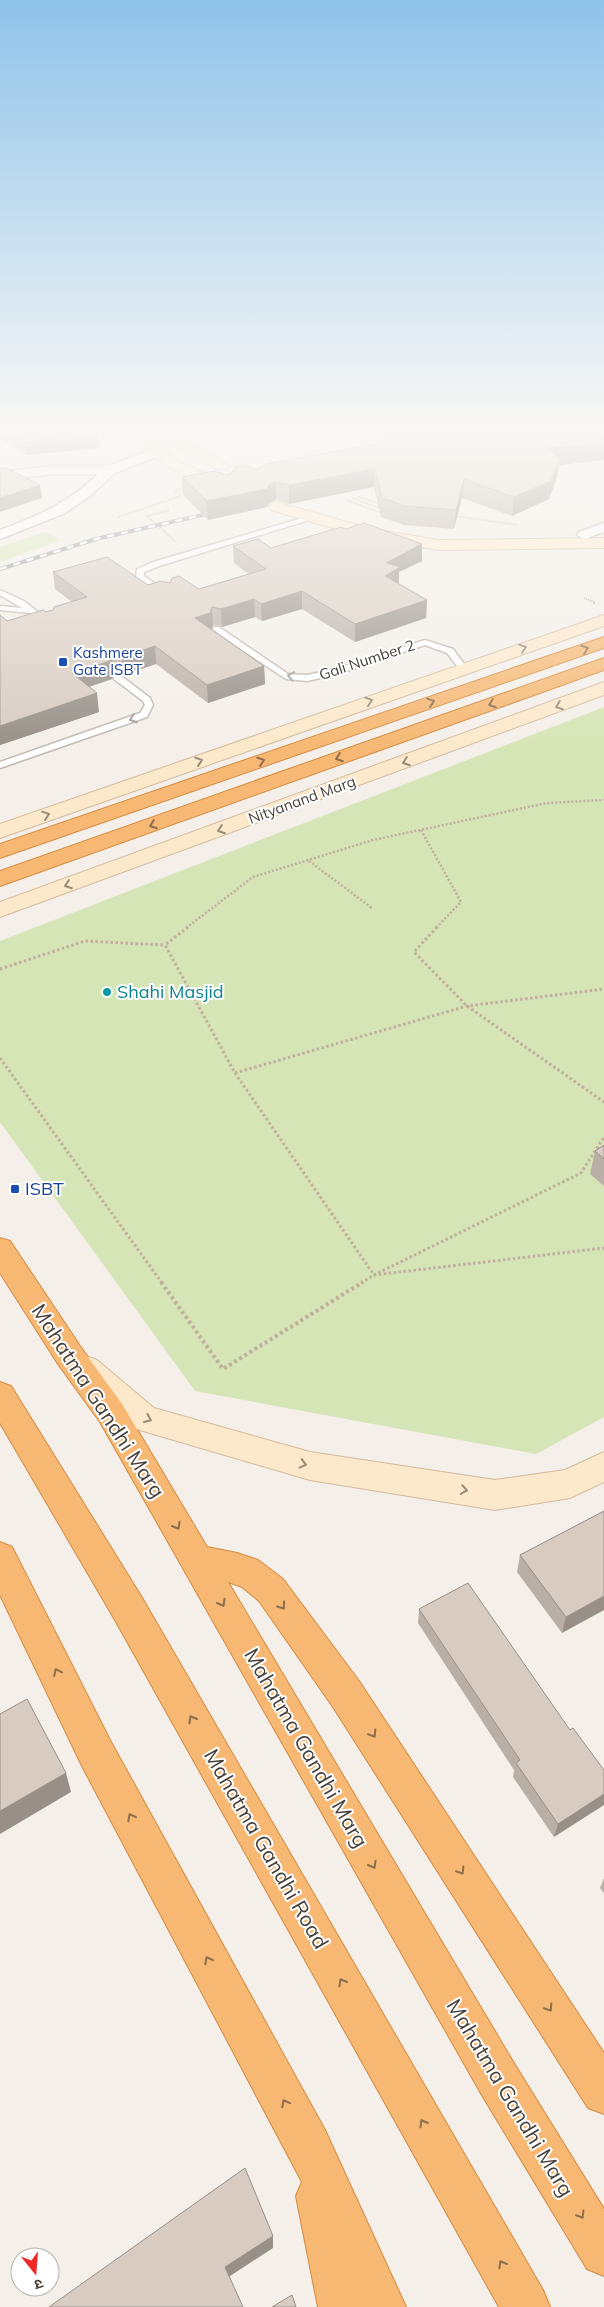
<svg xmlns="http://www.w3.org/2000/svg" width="604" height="2307" font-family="Mulish,'Noto Sans Devanagari',sans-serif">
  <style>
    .green { fill: #d6e5b5 }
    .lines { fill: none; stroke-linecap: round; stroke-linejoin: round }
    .lane-casing { stroke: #c2b8af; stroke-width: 3 }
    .street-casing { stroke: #c2b8af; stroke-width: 3 }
    .secondary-casing { stroke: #d1bb9b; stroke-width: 2 }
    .highway-casing { stroke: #d58b42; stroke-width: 2 }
    .path-far3 { stroke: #c0af9e; stroke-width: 2; stroke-dasharray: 1 1; stroke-linecap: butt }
    .path-far2 { stroke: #c0af9e; stroke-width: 2.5; stroke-dasharray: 2 2; stroke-linecap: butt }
    .path-far1 { stroke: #c0af9e; stroke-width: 3; stroke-dasharray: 2.5 2.5; stroke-linecap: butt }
    .path { stroke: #c0af9e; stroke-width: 4; stroke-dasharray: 3 3; stroke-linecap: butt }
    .lane { fill: #fff; fill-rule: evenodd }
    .street { fill: #fff; fill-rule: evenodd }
    .secondary { fill: #fce9cb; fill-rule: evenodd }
    .highway { fill: #f6b872; fill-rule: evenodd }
    .rail-casing { stroke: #979797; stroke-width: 4 }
    .rail { stroke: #fff; stroke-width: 2.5; stroke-dasharray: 7; stroke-linecap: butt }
    .wall { fill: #baafa7 }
    .shaded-wall { fill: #978f88 }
    .building { fill: #d8ccc2; stroke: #978f88 }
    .oneway { stroke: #988c7a }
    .oneway2 { stroke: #8d6f4f }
    .oneway3 { stroke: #a39f9c }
    .transit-dot { fill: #1a4fb4; stroke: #fff; stroke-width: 2 }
    .culture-dot { fill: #0f9aa8; stroke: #fff; stroke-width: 2 }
    .labels { text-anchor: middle; stroke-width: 4; stroke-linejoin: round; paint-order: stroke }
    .far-transit-label { font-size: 15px; fill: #164399; stroke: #fff; text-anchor: start }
    .far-street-label { font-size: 15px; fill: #473f38; stroke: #fff }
    .culture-label { font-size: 18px; fill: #0d838f; stroke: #fff; text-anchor: start }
    .transit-label { font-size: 18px; fill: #164399; stroke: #fff; text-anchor: start }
    .near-street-label { font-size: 21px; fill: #473f38; stroke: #fff }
  </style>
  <rect width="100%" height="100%" fill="#f4efe9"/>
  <path class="green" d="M45,532L61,540L0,562V547Z
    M604,707V1417L536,1454L195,1391L0,1122V941Z"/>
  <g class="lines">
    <defs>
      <path id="lane" d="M309,516L316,518L159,566L144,572V576L167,592V596H161L136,577L137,569L153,562Z
        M0,590L24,601L52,623L45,625L30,613L0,610V606L22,608L0,595Z
        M213,627H219L288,674L307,675L332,670L425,640L453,649L467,668L460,670L447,653L425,645L334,675L307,681L286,679L213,631Z
        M114,675H120L150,698L153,705L147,717L0,768V762L140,713L145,705L143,701L114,679Z"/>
      <path id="street" d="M157,448L164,452L162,455L115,473L90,496L65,513L0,539V530C36,517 70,502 98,474H54L0,480V472L54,466H108Z
        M604,523V532L584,539L577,535L579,532Z"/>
      <path id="secondary" d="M137,429H151C162,462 203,471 232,484L235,487L227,492L222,490C189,476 148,466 137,429Z
        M162,429H177L185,440L230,466L227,469H217L175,446Z
        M277,502L368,528L438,540L604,538V548L438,550L366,538L271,510L269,507L271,504Z
        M604,615V626L0,838V824Z
        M604,682V695L0,917V902Z
        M86,1356L97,1360L154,1408L310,1452L495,1480L565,1470L604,1452V1482L570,1498L495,1510L310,1480L133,1428L75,1378L70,1369L75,1360Z"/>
      <path id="highway" d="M604,637V648L0,858V844Z
        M604,658V670L0,886V871Z
        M0,1238L10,1241L80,1346L122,1404L207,1547L237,1553L258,1560L283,1579L359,1681L604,2053V2114L588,2108L333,1707L259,1601L242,1587L228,1582L515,2065L604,2209V2276L587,2269L483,2097L100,1422L58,1364L0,1273Z
        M0,1382L11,1386L141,1596L543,2290L550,2307H499L115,1620L0,1423Z
        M0,1542L12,1547L111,1742L325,2130L406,2307H318L296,2196L302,2182L83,1768L0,1595Z"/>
    </defs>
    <use href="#lane" class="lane-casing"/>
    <use href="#street" class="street-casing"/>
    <use href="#secondary" class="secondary-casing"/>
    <use href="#highway" class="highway-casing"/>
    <path class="path-far3" d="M357,496L380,504
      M352,498L382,509
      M347,500L384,514
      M169,510L147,516L176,542
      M455,516L518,525
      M119,517L181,496L176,491L184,487
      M584,598L594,602V605"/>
    <path class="path-far2" d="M421,830L461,902L436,928
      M309,861L372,908
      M186,928L253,877L373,840L547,803L604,800"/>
    <path class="path-far1" d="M188,927L165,945L235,1073L374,1275L581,1173L604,1137
      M437,927L414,952L467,1006L604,1102
      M0,969L85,941L165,945
      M0,1058L162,1283
      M235,1073L467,1006L604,989
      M361,1283L374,1275L604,1248"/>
    <path class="path" d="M161,1282L223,1369L363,1282"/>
    <use href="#lane" class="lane"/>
    <use href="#street" class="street"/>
    <use href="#secondary" class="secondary"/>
    <use href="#highway" class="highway"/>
    <defs>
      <path id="rail" d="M0,569L96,539L216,512"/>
    </defs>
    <use href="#rail" class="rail-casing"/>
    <use href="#rail" class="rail"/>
  </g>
  <path class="wall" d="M0,429H95L99,448L26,455L0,439Z
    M604,429V460L559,465L557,477L549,499L512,516L462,498L454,529L404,525L381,517L374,487L289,504L276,500L269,503L267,507L208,520L183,495L182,477L227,475L490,430Z
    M346,529L422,544V561L399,572V584L427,600L426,618L355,642L302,609L262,621L255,617L222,627L213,625L212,629L264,666L265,684L208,703L156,664L123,675L114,673L112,679L88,687L99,712L0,745V615L7,621L53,610L72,602L55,589L53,572L148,585L199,589L249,574L234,563L233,546L271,548Z
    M604,1145V1186L590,1174L595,1151Z
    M604,1511L562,1633L517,1572L520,1555Z
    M419,1609L570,1730L604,1770L554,1837L513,1777L514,1770L418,1623Z
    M604,1878V1893L600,1888Z"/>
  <path class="shaded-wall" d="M98,435L99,448L26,455L24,442Z
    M604,443V460L559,465L557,477L549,499L512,516L514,497L547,448Z
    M375,469L374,487L289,504V485Z
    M464,479L462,498L454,529L456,510Z
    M276,482V500L269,503L267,507L208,520L207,501L269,484Z
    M40,485L42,498L0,512V498Z
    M422,544V561L399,572V584L386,576V563Z
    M302,591V609L262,621L261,604Z
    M254,599L255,617L222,627L221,609Z
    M427,600L426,618L355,642V624Z
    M212,607L213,625L211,630L195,618Z
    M155,646L156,664L123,675L122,657Z
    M112,655L114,673L112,679L74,692L72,673Z
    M264,666L265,684L208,703L207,685Z
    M97,693L99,712L0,745V726Z
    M604,1596V1610L562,1633L566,1617Z
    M66,1773L71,1792L0,1834V1811Z
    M604,1794V1805L554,1837L558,1824Z
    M273,2236V2248L227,2278L225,2267Z"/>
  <path class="building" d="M4,429H95L98,435L24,442Z
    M390,429H441L388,437Z
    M441,429L494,430L502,429H604V443L547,448L560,459L551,481L514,497L464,479L456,510L405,506L382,498L375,469L289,485L276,482L269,484L267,489L207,501L182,477L215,471L227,475L235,470V467L244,465L257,470L265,464L383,443L384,437Z
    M0,468H6L40,485L0,498Z
    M364,523L422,544L386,563L400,567L385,576L427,600L355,624L302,591L261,604L254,599L221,609L212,607L210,613L195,618L264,666L207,685L155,646L122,657L112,655L110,661L72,673L97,693L0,726V615L7,621L43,610L46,612L53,610L54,607L87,597L53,572L107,557L148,585L160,581L170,583L172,578L179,576L199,589L266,569L233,546L258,539L271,548L341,527L346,529Z
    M604,1145V1159L595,1151Z
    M604,1511V1596L566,1617L520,1555Z
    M468,1583L570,1730L573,1728L604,1770V1794L558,1824L516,1763L520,1760L419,1609Z
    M27,1699L66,1773L0,1811V1714Z
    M245,2168L273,2236L225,2267L243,2307H49Z
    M292,2295L296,2307H272Z"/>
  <defs><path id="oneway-chevron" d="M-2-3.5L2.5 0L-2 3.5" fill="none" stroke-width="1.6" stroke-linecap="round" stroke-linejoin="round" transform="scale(1.25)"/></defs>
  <g class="oneway">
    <use href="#oneway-chevron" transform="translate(523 648) rotate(-19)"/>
    <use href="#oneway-chevron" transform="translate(369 701) rotate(-19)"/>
    <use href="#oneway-chevron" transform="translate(559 706) rotate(159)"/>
    <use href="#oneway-chevron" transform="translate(199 761) rotate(-19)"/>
    <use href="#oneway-chevron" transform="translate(406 762) rotate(160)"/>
    <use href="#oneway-chevron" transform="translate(46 815) rotate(-19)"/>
    <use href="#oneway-chevron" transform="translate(221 830) rotate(160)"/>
    <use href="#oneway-chevron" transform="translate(68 885) rotate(160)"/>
    <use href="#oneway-chevron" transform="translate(148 1419) rotate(24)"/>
    <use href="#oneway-chevron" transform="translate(303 1464) rotate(15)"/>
    <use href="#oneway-chevron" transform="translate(464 1490) rotate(9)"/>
  </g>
  <g class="oneway2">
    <use href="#oneway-chevron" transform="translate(585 649) rotate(-19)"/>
    <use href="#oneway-chevron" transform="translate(431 702) rotate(-19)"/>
    <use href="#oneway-chevron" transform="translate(492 704) rotate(160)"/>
    <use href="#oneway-chevron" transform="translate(339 758) rotate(160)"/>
    <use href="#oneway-chevron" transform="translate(261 761) rotate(-19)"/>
    <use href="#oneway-chevron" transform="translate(153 825) rotate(160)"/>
    <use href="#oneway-chevron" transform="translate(177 1526) rotate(60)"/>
    <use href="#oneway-chevron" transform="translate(222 1603) rotate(60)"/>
    <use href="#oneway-chevron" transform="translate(282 1606) rotate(54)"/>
    <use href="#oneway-chevron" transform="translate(57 1672) rotate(-116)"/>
    <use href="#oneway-chevron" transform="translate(192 1719) rotate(-120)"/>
    <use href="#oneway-chevron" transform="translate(373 1734) rotate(57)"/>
    <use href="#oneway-chevron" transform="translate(131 1817) rotate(-118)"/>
    <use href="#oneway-chevron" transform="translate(373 1865) rotate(60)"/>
    <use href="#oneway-chevron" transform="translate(461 1871) rotate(57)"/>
    <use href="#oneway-chevron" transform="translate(208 1960) rotate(-118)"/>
    <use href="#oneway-chevron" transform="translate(342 1982) rotate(-120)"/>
    <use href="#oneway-chevron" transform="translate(549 2008) rotate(57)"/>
    <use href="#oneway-chevron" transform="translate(285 2103) rotate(-118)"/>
    <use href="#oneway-chevron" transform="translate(423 2123) rotate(-120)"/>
    <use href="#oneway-chevron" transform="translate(581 2215) rotate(58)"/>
    <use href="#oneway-chevron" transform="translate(502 2264) rotate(-119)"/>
  </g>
  <g class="oneway3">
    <use href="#oneway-chevron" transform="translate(291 676) rotate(-168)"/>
    <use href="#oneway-chevron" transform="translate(133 719) rotate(160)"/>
  </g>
  <linearGradient id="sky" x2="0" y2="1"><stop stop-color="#8fc3ea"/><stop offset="0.57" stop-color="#faf8f5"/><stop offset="1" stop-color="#faf8f5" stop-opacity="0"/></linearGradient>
  <rect width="604" height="752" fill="url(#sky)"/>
  <g class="transit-dot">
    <rect x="58" y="657" width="10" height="10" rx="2.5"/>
    <rect x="10" y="1184" width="10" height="10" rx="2.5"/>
  </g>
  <circle class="culture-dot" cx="107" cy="992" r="5"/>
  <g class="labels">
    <g class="far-transit-label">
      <text x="73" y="658">Kashmere<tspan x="73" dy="17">Gate ISBT</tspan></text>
    </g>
    <g class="far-street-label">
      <text transform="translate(367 660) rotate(-18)" y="5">Gali Number 2</text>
      <text transform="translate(302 800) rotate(-20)" y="5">Nityanand Marg</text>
    </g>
    <g class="culture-label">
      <text x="117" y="998">Shahi Masjid</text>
    </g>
    <g class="transit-label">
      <text x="25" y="1195">ISBT</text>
    </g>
    <g class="near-street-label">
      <text transform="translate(98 1401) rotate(57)" y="7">Mahatma Gandhi Marg</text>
      <text transform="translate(306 1748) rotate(60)" y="7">Mahatma Gandhi Marg</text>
      <text transform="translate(266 1849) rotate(60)" y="7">Mahatma Gandhi Road</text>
      <text transform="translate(510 2098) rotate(59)" y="7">Mahatma Gandhi Marg</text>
    </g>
  </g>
  <g transform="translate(35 2272) rotate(163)"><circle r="24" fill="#ffffff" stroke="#b5b2af"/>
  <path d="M0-4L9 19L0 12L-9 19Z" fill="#ee2826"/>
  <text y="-8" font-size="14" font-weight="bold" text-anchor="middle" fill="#473f38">उ</text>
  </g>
</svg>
